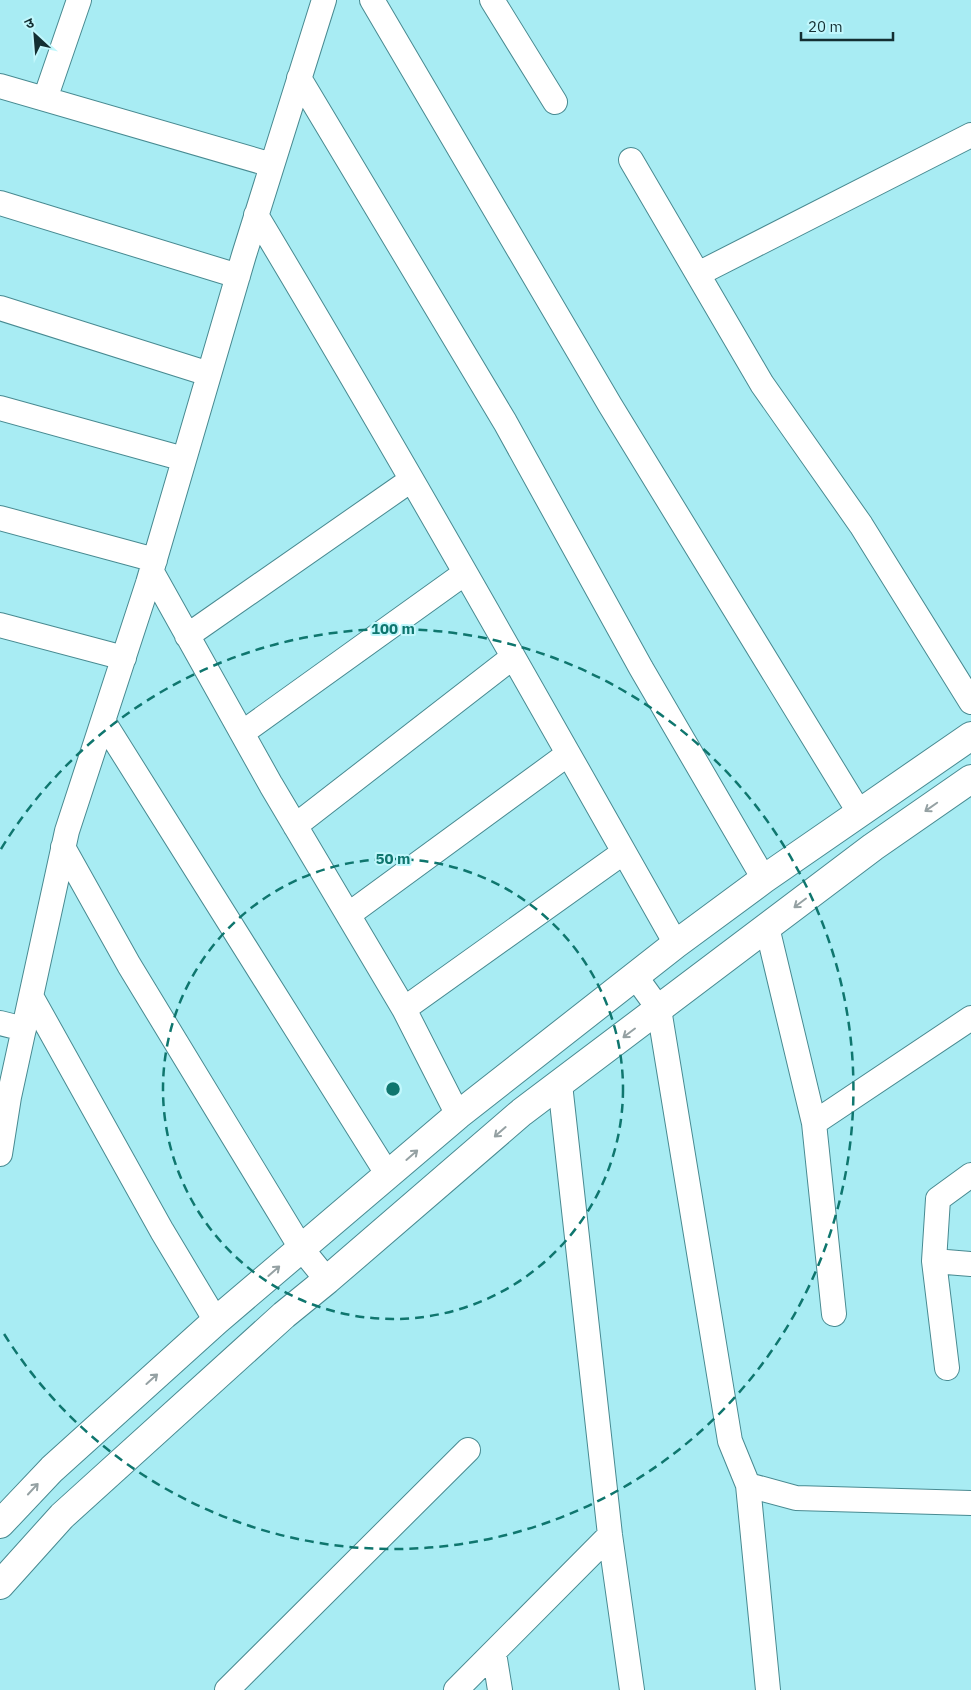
<svg xmlns="http://www.w3.org/2000/svg" width="971" height="1690" font-family="'IBM Plex Sans','Noto Sans Devanagari',sans-serif">
  <style>
    .lines { fill: none; stroke-linecap: round; stroke-linejoin: round }
    .minor-casing { stroke: #488a91; stroke-width: 26 }
    .tertiary-casing { stroke: #488a91; stroke-width: 30 }
    .minor { stroke: #fff; stroke-width: 24 }
    .tertiary { stroke: #fff; stroke-width: 28 }
    .oneway { stroke: #95a1a3 }
    .ring { fill: none; stroke: #0f766e; stroke-width: 2.5; stroke-dasharray: 9 6 }
    .centre { fill: #0f766e; stroke: #c1f7fc; stroke-width: 2.5 }
    .ring-label { font-size: 15px; text-anchor: middle; font-weight: bold; fill: #0f766e; stroke: #c1f7fc; stroke-width: 4; stroke-linejoin: round; paint-order: stroke }
  </style>
  <rect width="100%" height="100%" fill="#a8ecf3"/>
  <g class="lines">
    <defs>
      <path id="minor" d="M372,0L610,405L859,812
        M492,0L555,102
        M299,78L505,422L641,668L764,879
        M0,86L272,165
        M45,99L79,0
        M631,160L762,384L861,525L971,702
        M0,203L238,276
        M256,215C400,455 538,700 676,944
        M698,274L971,135
        M0,308L209,374
        M0,408L184,459
        M0,518L155,560
        M152,572L271,785L404,1009L458,1115
        M0,625L124,658
        M187,636L411,480
        M103,721L388,1175
        M242,733L465,573
        M295,826L513,657
        M63,847L129,965L301,1248L327,1280
        M348,915L568,754
        M767,927L814,1123L834,1314
        M635,976L659,1009L730,1441L748,1485L796,1498L971,1503
        M31,996L162,1231L216,1321
        M404,1009L624,852
        M0,1023L24,1029
        M560,1084L610,1535L632,1690
        M814,1123L971,1018
        M0,1154L9,1097L67,831L148,583L244,255L324,0
        M971,1175L938,1199L934,1261L971,1264
        M934,1261L947,1368
        M748,1485L768,1690
        M494,1653L500,1690
        M227,1690L468,1450
        M456,1690L610,1535"/>
      <path id="tertiary" d="M0,1524L52,1469L216,1321L458,1115L676,944L764,879L971,736
        M0,1585L62,1516L284,1315L327,1280L522,1112L873,847L971,779"/>
    </defs>
    <use href="#minor" class="minor-casing"/>
    <use href="#tertiary" class="tertiary-casing"/>
    <use href="#minor" class="minor"/>
    <use href="#tertiary" class="tertiary"/>
  </g>
  <defs><path id="oneway-shaft" d="M-6 0H5M1.5-3L5.5 0L1.5 3" fill="none" stroke-width="1.6" stroke-linecap="round" stroke-linejoin="round" transform="scale(1.25)"/></defs>
  <g class="oneway">
    <use href="#oneway-shaft" transform="translate(931 807) rotate(145)"/>
    <use href="#oneway-shaft" transform="translate(800 903) rotate(143)"/>
    <use href="#oneway-shaft" transform="translate(629 1033) rotate(143)"/>
    <use href="#oneway-shaft" transform="translate(500 1132) rotate(139)"/>
    <use href="#oneway-shaft" transform="translate(412 1155) rotate(-41)"/>
    <use href="#oneway-shaft" transform="translate(274 1271) rotate(-41)"/>
    <use href="#oneway-shaft" transform="translate(152 1379) rotate(-42)"/>
    <use href="#oneway-shaft" transform="translate(33 1489) rotate(-47)"/>
  </g>
  <g class="ring">
    <circle cx="393" cy="1089" r="230"/>
    <path d="M1 849A460 460 0 1 1 1 1329"/>
  </g>
  <circle cx="393" cy="1089" r="8" class="centre"/>
  <g class="ring-label">
    <text x="393" y="634">100 m</text>
    <text x="393" y="864">50 m</text>
  </g>
  <g transform="translate(35 35) rotate(334)" stroke="#c1f7fc" stroke-width="4" paint-order="stroke">
  <path d="M0-4L9 19L0 12L-9 19Z" fill="#132f32"/>
  <text y="-8" font-size="14" font-weight="bold" text-anchor="middle" fill="#132f32">उ</text>
  </g>
  <path d="M801 32v8h92v-8" fill="none" stroke="#132f32" stroke-width="2.5"/>
  <text x="808" y="32" font-size="15" fill="#132f32" stroke="#c1f7fc" stroke-width="4" paint-order="stroke">20 m</text>
</svg>
